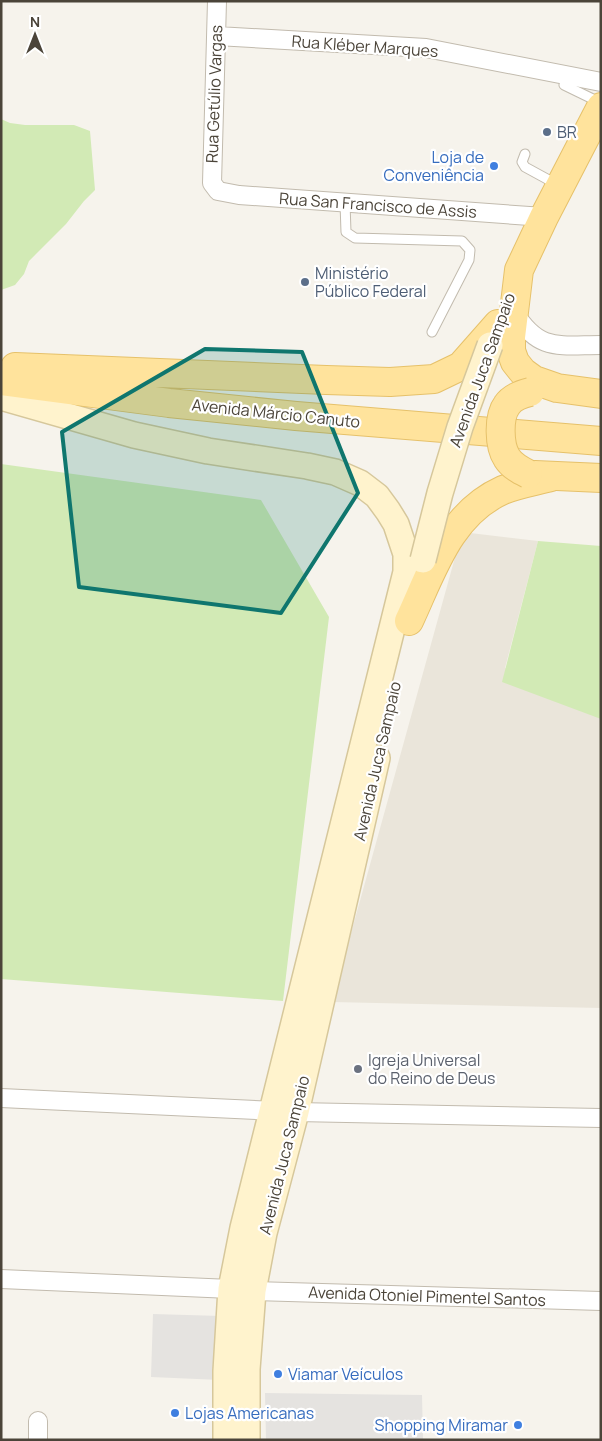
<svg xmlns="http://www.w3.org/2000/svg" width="602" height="1441" font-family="Manrope,sans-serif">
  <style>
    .residential { fill: #eae5da }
    .green { fill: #d2eab5 }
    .parking { fill: #e5e3e0 }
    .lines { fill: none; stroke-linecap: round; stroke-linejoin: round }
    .lane-casing { stroke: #c2bbae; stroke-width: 11 }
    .street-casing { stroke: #c2bbae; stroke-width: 20 }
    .secondary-casing { stroke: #d6c79b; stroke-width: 28 }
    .primary-casing { stroke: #e6c16a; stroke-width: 30 }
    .lane { stroke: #fff; stroke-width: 9 }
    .street { stroke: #fff; stroke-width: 18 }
    .secondary { stroke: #fff3cd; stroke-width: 25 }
    .primary { stroke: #ffe39c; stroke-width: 28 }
    .secondary-bridge-casing { stroke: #d6c79b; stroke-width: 28; stroke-linecap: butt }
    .primary-bridge-casing { stroke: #e6c16a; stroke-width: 30; stroke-linecap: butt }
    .secondary-bridge { stroke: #fff3cd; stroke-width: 25 }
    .primary-bridge { stroke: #ffe39c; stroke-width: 28 }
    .marked { fill: #0f766e; fill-opacity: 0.2; stroke: #0f766e; stroke-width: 4; stroke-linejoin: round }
    .service-dot { fill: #5c6f8a; stroke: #fff; stroke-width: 2 }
    .shop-dot { fill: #3f7fe0; stroke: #fff; stroke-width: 2 }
    .worship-dot { fill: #6b7280; stroke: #fff; stroke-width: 2 }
    .labels { text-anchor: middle; stroke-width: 4.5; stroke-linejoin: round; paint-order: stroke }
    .street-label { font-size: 16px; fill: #4b4439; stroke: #fff }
    .service-label { font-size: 16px; fill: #4e5e75; stroke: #fff; text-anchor: start }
    .shop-label { font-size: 16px; fill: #366cbe; stroke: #fff; text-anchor: end }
    .worship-label { font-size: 16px; fill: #5b616d; stroke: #fff; text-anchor: start }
  </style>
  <rect width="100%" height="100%" fill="#f6f3ec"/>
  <path class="residential" d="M462,532L538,541L505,668L601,717V1008L332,1002Z"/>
  <path class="green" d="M1,119L10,123L25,125H74L90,131L95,190L84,201L66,224L29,261L24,274L15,285L1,290Z
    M1,464L261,500L329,617L283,1001L1,979Z
    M538,541L601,546V719L502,682Z"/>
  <path class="parking" d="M153,1314L221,1316L220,1380L151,1377Z
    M265,1393L422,1395L423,1440H266Z"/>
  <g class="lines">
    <defs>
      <path id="lane" d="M564,85L601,103
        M525,154L522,162L525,167L558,185
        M345,203L346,232L355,238L462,241L470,250L469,260L432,332"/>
      <path id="street" d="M217,1L212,183L218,191L239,195L544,217
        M217,36L426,48L601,82
        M514,312C539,352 558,345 601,345
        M1,1098L296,1112L601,1118
        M1,1279L231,1289
        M253,1291L601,1301
        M38,1440V1421"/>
      <path id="secondary" d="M1,397L134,435L208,451L307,466L335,472L360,483L377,496L388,511L396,524L406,554V572L243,1228L231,1289L226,1371V1440
        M247,1440V1369L253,1291L264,1233L296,1112L377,758"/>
      <path id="primary" d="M601,107L544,217L519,270L511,337V351L515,362L523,372L534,380L557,388L601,394
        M15,367L326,380L390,382L434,379L461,366L498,324
        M1,381L169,403L296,416L601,441
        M535,475L601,478
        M409,621C432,572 449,514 503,490C518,484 536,481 551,477"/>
    </defs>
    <use href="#lane" class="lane-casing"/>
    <use href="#street" class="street-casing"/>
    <use href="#secondary" class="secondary-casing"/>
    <use href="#primary" class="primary-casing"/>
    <use href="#lane" class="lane"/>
    <use href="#street" class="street"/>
    <use href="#secondary" class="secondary"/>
    <use href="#primary" class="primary"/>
    <defs>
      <path id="secondary-bridge" d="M423,560L440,493L460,427L490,345"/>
      <path id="primary-bridge" d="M528,474C520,470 512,466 507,458C499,446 498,417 507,405C512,397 522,394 530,392"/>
    </defs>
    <use href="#secondary-bridge" class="secondary-bridge-casing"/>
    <use href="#primary-bridge" class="primary-bridge-casing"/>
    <use href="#secondary-bridge" class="secondary-bridge"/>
    <use href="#primary-bridge" class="primary-bridge"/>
  </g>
  <path class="marked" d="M205,349L302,352L358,493L281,613L79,587L62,432Z"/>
  <g class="service-dot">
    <circle cx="547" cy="132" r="5"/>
    <circle cx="305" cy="282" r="5"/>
  </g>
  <g class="shop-dot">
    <circle cx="494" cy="166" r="5"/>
    <circle cx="278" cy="1374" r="5"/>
    <circle cx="175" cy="1413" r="5"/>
    <circle cx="518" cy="1425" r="5"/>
  </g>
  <circle class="worship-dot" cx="358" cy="1069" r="5"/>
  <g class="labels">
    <g class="street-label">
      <text transform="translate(365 46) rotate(4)" y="6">Rua Kléber Marques</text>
      <text transform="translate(214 94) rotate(-88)" y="6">Rua Getúlio Vargas</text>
      <text transform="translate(378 205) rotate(4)" y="6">Rua San Francisco de Assis</text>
      <text transform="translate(482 370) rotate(-70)" y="6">Avenida Juca Sampaio</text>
      <text transform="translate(276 413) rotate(6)" y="6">Avenida Márcio Canuto</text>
      <text transform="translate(377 761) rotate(-77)" y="6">Avenida Juca Sampaio</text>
      <text transform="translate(284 1155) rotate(-76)" y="6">Avenida Juca Sampaio</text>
      <text transform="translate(427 1296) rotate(2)" y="6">Avenida Otoniel Pimentel Santos</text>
    </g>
    <g class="service-label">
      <text x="557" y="138">BR</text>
      <text x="315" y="279">Ministério<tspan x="315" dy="18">Público Federal</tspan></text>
    </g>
    <g class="shop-label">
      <text x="484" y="163">Loja de<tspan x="484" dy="18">Conveniência</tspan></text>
      <text x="288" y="1380" text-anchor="start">Viamar Veículos</text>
      <text x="185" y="1419" text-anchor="start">Lojas Americanas</text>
      <text x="508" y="1431">Shopping Miramar</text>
    </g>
    <g class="worship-label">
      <text x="368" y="1066">Igreja Universal<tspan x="368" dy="18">do Reino de Deus</tspan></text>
    </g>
  </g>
  <rect width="602" height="1441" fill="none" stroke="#4b4439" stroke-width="5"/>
  <g transform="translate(35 35)" stroke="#ffffff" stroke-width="4" paint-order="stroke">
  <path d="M0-4L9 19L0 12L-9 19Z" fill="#4b4439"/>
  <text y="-8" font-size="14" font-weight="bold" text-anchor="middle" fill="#4b4439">N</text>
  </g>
</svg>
